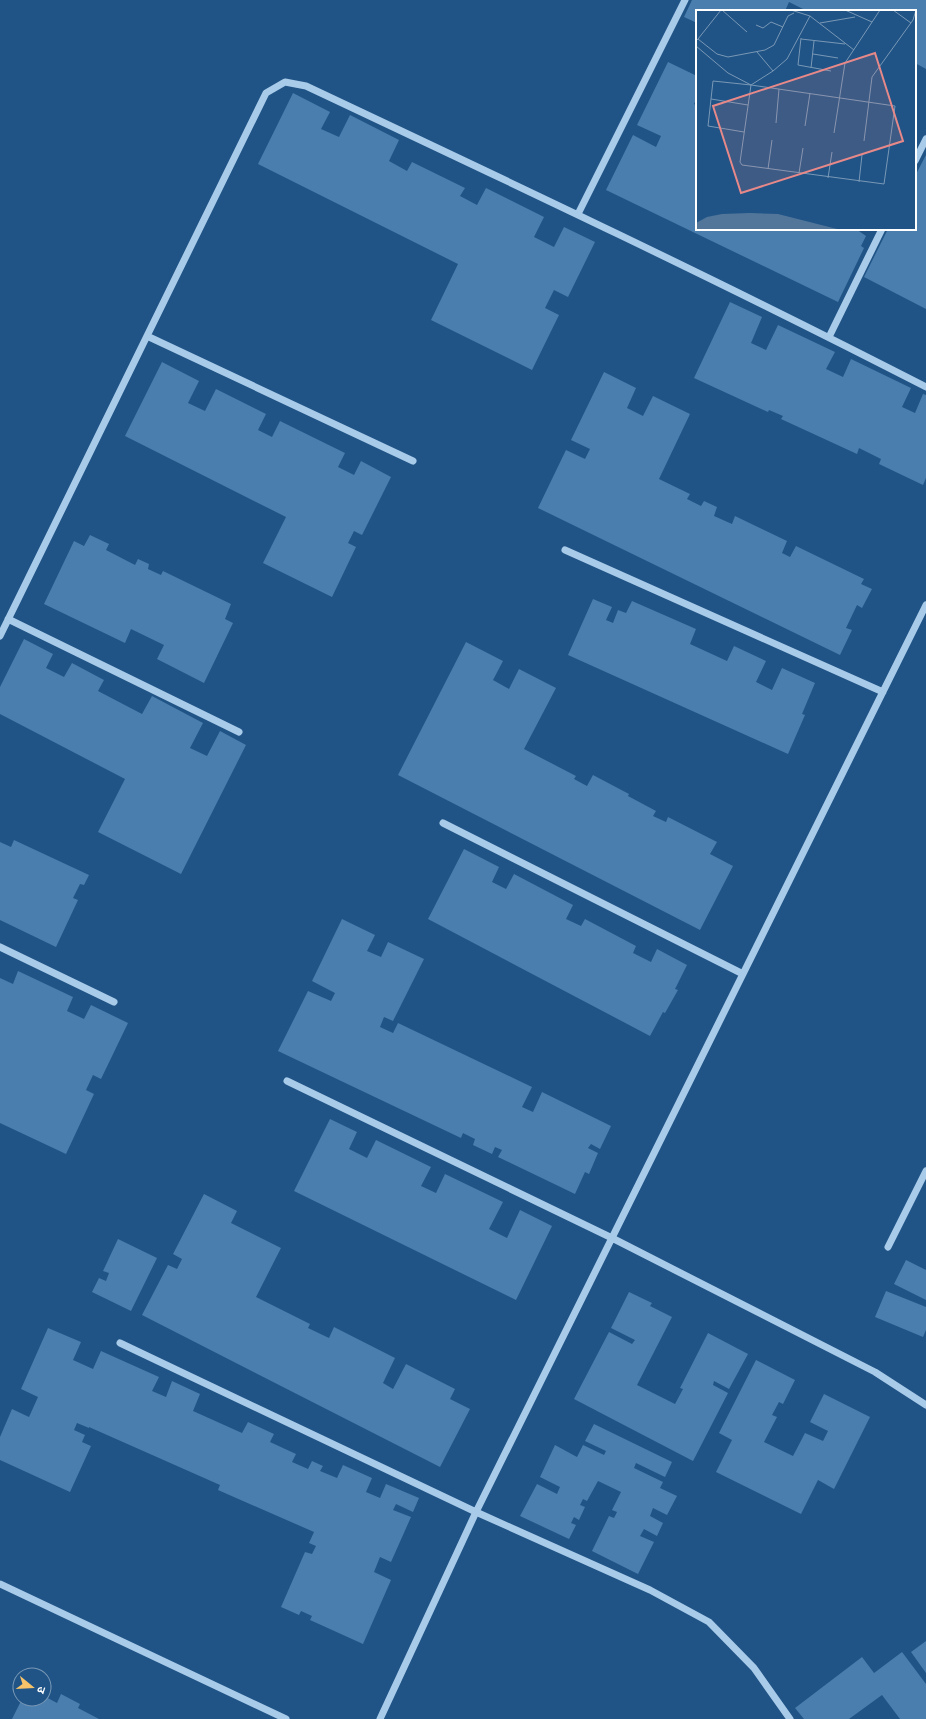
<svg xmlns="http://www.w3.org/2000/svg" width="926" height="1719" font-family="'Open Sans','Noto Sans Devanagari',sans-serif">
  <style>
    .building { fill: #497eae }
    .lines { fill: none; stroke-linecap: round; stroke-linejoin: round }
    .minor { stroke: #a9cbea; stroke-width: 7 }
    .inset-road { fill: none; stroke: #7998b6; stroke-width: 1 }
    .view { fill: #e88989; fill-opacity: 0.15; stroke: #e88989; stroke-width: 2 }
    .inset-edge { fill: none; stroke: #fff; stroke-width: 2 }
  </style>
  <rect width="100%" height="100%" fill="#205486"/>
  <path class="building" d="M692,0H926V69L915,63V11H807L789,2L785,11H697V23L684,17Z
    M668,62L697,76V98L694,104L697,106V229H856L866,236L861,246L864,248L838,302L606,190L633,135L656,147L661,136L637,125Z
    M293,93L330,112L321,129L339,137L350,115L399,140L389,161L407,171L412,162L465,188L460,196L477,205L486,188L544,217L534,237L554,247L564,227L595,242L568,297L554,290L545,308L559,315L532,370L431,320L458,264L258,164Z
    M926,155V309L864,277L888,229H915V176Z
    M730,302L762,317L751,343L766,350L778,325L835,352L826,369L843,377L851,359L911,388L902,407L915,413L923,394L926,395V478L923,485L879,464L881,459L859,448L857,454L781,419L783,416L769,410L768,412L694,378Z
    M162,362L199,381L188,403L205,411L216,389L266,414L258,430L272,437L280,421L345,453L338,467L354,475L361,461L391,477L362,535L354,531L348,543L356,547L332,597L263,563L286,517L125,436Z
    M604,372L636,388L627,408L643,416L653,396L690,414L659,479L690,494L687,499L701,506L704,501L717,507L714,516L732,524L735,516L787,541L782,553L790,557L796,546L864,579L861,584L872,589L862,608L857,605L846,628L852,630L840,655L538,508L566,450L585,459L590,449L571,440Z
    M90,535L109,544L106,550L135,565L138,559L149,564L148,569L161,575L163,571L231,604L225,619L233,623L204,683L157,659L164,645L131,629L125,643L44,604L74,541L84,546Z
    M593,599L612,607L606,620L613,623L618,610L626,613L632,601L696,629L690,644L727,661L734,646L766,661L756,682L772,690L782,668L815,683L802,714L805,715L788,754L568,655Z
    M24,639L53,654L46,668L64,677L72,663L104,680L98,691L142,714L152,696L203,723L190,748L207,756L220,731L246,745L181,874L98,832L125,779L0,714V687Z
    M466,642L503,661L493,680L509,689L519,669L556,688L524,749L576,776L574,779L587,786L593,775L629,794L628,796L656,811L653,816L666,822L668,817L717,842L710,854L733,866L700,930L398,775Z
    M14,840L89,875L84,885L80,884L73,898L78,900L56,947L0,920V842L11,847Z
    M464,849L499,867L492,882L506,889L514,874L573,905L566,919L581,926L585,919L636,946L633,953L651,962L657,949L687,965L675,989L678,990L665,1013L663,1012L650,1036L428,919Z
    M342,919L375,935L367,951L381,957L388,942L424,959L393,1021L384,1017L380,1027L393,1033L398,1023L532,1087L522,1107L533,1112L542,1092L611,1126L600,1149L591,1144L588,1148L598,1153L589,1174L585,1172L575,1194L498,1157L502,1150L495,1147L492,1154L473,1145L475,1139L463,1133L461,1138L278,1051L308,991L331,1001L335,993L312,981Z
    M18,971L73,997L67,1011L84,1019L91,1005L128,1023L101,1079L93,1075L86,1090L94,1094L66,1154L0,1123V978L13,984Z
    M330,1119L357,1132L349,1149L367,1158L376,1140L431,1167L421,1186L436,1193L445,1174L503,1202L489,1229L507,1238L520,1210L552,1226L516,1300L294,1191Z
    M204,1194L237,1211L231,1223L281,1248L256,1297L310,1324L308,1328L329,1338L334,1327L395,1358L383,1383L393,1389L406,1364L455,1389L450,1399L470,1409L440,1467L142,1315L168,1265L177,1269L182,1259L173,1254Z
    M118,1239L157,1258L131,1311L92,1292L99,1278L106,1281L109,1273L103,1271Z
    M906,1260L926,1270V1300L894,1284Z
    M886,1291L926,1307V1330L923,1337L875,1317Z
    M629,1292L652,1303L650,1306L672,1317L637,1385L675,1404L683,1389L680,1388L708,1333L748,1354L729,1389L714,1381L713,1385L728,1393L693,1461L574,1399L609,1332L632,1344L635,1340L611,1328Z
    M48,1328L81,1342L73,1360L93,1369L101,1351L159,1377L152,1391L166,1397L172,1381L200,1394L193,1411L242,1433L248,1422L274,1434L270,1442L296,1454L292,1462L308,1469L312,1461L323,1466L320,1471L337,1478L343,1465L372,1478L366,1492L380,1498L386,1484L419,1498L413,1512L396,1504L393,1510L411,1517L391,1562L380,1557L374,1572L391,1580L363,1644L310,1620L312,1616L301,1611L299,1615L281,1607L305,1552L312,1554L316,1546L309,1543L314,1532L218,1490L220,1485L89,1427V1428L77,1423L74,1430L85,1435L82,1442L91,1446L70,1492L0,1460V1437L12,1409L29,1417L38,1397L21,1389Z
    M756,1360L795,1380L783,1404L779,1402L772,1415L777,1417L764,1442L793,1456L805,1433L823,1441L828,1431L810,1422L824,1394L870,1417L834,1489L818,1480L801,1514L716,1472L732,1440L719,1433Z
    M594,1424L672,1462L665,1477L636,1463L634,1468L663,1482L660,1488L677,1496L667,1515L653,1508L650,1516L663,1523L657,1536L644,1529L640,1536L654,1542L638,1574L592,1551L609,1516L614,1518L617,1512L612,1510L621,1492L598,1481L587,1501L583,1499L580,1505L585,1507L579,1520L574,1517L571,1523L576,1525L569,1539L520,1516L537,1484L557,1494L560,1487L540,1477L555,1445L577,1457L583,1445L604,1455L606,1451L585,1441Z
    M926,1641V1673L911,1652Z
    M902,1652L926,1684V1719H900L882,1695L849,1719H804L795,1708L862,1657L874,1673Z
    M61,1694L80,1704L78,1708L99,1719H12L22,1699H44V1696L57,1703Z"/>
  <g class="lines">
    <path class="minor" d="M915,161L926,139
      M578,214L685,0
      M147,336L413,461
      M829,337L882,229
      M565,550L883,692
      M8,619L239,732
      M0,636L266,93L285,82L306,86C514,184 722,282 926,387
      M443,823L743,974
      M0,947L114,1002
      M287,1081L612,1238L875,1372L926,1405
      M888,1247L926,1171
      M120,1343L476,1512L650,1590L709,1622L754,1668L790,1719
      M0,1584L286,1719
      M380,1719L476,1512L926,605"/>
  </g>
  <g transform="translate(696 10)">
    <rect width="220" height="220" fill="#205486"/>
    <path d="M54,203L82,204L145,220H0V213L11,207L26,204Z" fill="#52769a"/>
    <path class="inset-road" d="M26,0L51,22M95,0L114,6L158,40M149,0L176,12M197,0L215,13M124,13L159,7M60,15L67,18L75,12L87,17M105,28L102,55L135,61M2,29L25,0M105,29L149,34M0,31L2,29L21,44L32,47L69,40L78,35L92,6L98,3M0,36L32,63L55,75L199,96L188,174L46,155L44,152L55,75M61,42L77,61M117,44L142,48M115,58L118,31M15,89L52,95M80,113L83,79M109,116L114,83M48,122L12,116L17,71L55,75L77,61L91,49L114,6M138,123L149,53L184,0M168,131L176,67L217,10L220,0M72,159L76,130M103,163L107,138M132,168L136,142M163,172L166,145"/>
    <path class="view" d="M179,43L207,131L45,183L17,96Z"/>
    <rect width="220" height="220" class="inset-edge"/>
  </g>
  <g transform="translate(32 1687) rotate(108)"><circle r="19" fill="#205486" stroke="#7998b6"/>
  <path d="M0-3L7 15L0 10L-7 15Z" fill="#f7c36a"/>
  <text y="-6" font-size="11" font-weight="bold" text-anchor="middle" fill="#ffffff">उ</text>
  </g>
</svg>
